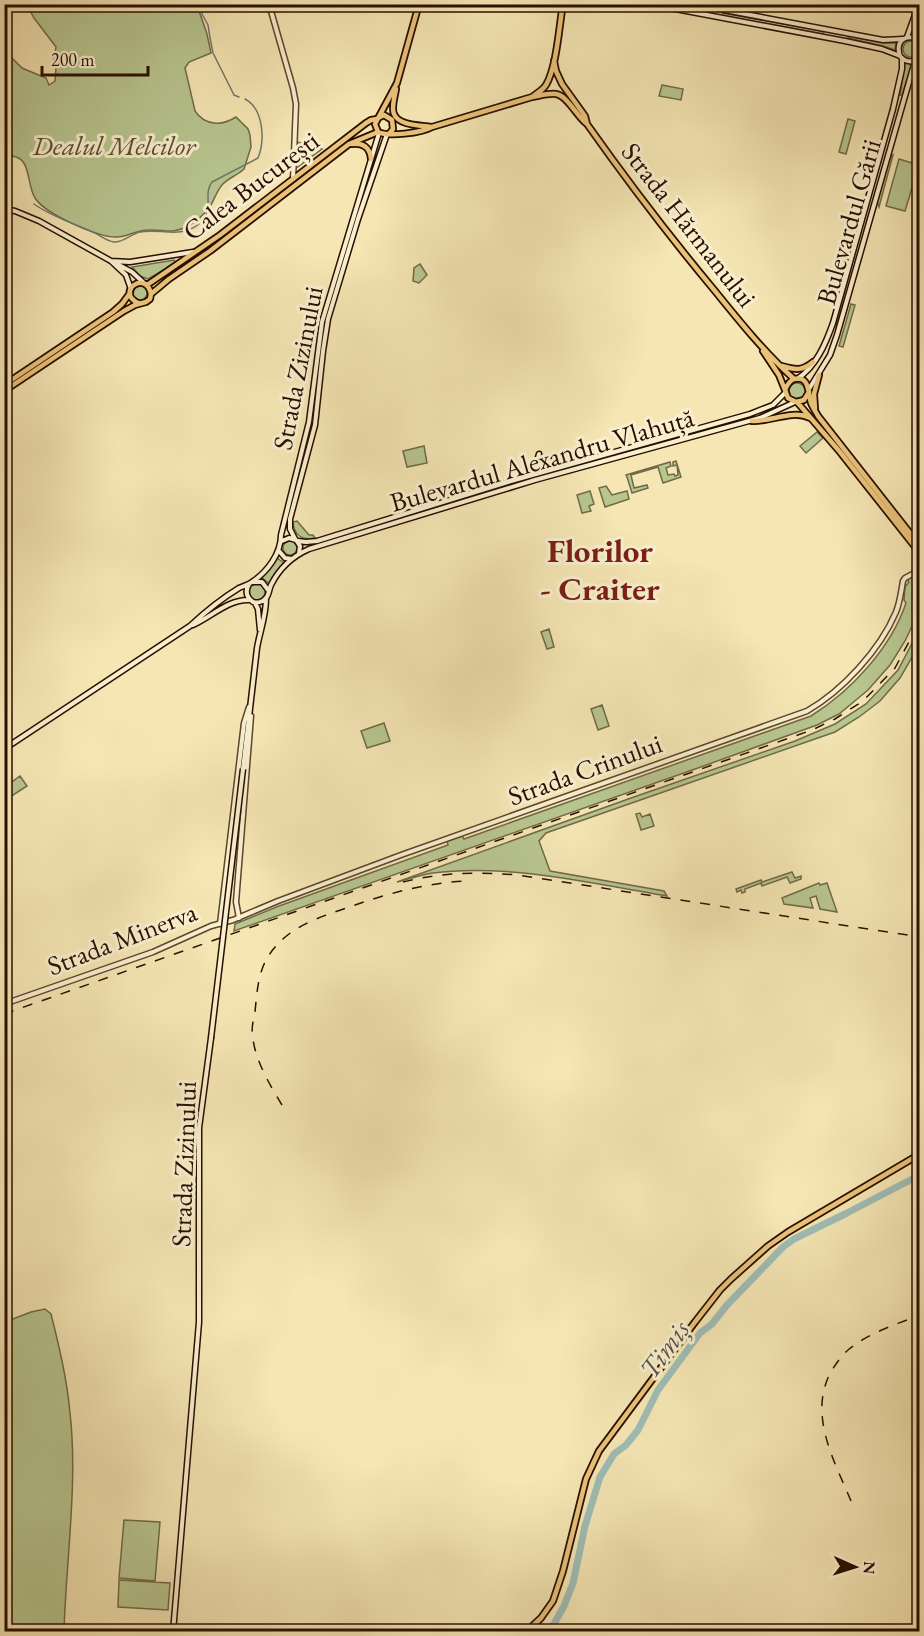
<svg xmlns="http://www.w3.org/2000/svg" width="924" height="1636" font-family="'EB Garamond',serif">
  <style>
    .green { fill: #b8c690; stroke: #706a48; stroke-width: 1.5 }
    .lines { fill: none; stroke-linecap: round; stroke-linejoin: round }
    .stream { stroke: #70776d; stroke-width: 1.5 }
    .river { stroke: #9fbdb6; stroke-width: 7 }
    .tertiary-casing { stroke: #5c442d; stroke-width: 7 }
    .secondary-casing { stroke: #290e00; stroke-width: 7 }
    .primary-casing { stroke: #290e00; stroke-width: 8 }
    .tertiary { stroke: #f8efce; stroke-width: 4 }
    .secondary { stroke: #f8efce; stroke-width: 4 }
    .primary { stroke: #eac37a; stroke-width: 4.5 }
    .rail { stroke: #290e00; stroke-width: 1.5; stroke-dasharray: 10 10; stroke-linecap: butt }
    .secondary-bridge-casing { stroke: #290e00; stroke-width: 7; stroke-linecap: butt }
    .secondary-bridge { stroke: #f8efce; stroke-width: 4 }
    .labels { text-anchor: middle; stroke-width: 6; stroke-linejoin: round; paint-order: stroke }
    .park-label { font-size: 27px; font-style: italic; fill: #5b4e32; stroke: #f8efce }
    .street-label { font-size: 27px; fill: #290e00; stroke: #f8efce }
    .water-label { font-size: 28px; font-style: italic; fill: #585449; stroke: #f8efce }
    .district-label { font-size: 33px; font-weight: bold; fill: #7a1f14; stroke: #f8efce }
  </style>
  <rect width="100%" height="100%" fill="#f5e6b4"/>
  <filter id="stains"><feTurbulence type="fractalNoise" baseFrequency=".00333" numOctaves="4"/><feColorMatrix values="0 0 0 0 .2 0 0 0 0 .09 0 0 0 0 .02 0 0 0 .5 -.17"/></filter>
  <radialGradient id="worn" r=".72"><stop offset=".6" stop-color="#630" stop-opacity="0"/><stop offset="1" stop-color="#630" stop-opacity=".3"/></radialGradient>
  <path class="green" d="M27,5H197L207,34L211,53L189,62L185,68L195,111C205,126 222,126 236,117L248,129L250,135L251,147L244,169C238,175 228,178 222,185C216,192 214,201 209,208C204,215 195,222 188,226C173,235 163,229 148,230C136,230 127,237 117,237C99,238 45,214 35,198C26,184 32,156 10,156L5,162V51L22,68L46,78L49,85L55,81L56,68L54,59L56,47L34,18Z
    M723,13L822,31L823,33L822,34L723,16Z
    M848,36L883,43H896L895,50L883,46L848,38Z
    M903 49a8 8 0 1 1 16 0a8 8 0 1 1-16 0Z
    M905,63L912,64L902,95H900Z
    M662,85L683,89L681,100L659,96Z
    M848,119L855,121L846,154L839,152Z
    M297,142L322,149L295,169Z
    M893,155L879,207L877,201L889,158Z
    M899,159L919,165L905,211L886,206Z
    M174,260L176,263L148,279L140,276L132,267Z
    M420,264L427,275L419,283L413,281L414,268Z
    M133 293a7 7 0 1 1 14 0a7 7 0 1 1-14 0Z
    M851,304L855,305L843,347L839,346Z
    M789 391a8 8 0 1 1 16 0a8 8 0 1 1-16 0Z
    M817,432L823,438L806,453L800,446Z
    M424,446L427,463L407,467L403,451Z
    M676,461L681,477L663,483L658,467L631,475L634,488L647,485L648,488L632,493L627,477L626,475L670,462L671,466L666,468L668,475L674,474L675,476L678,475L677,465L673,466V462Z
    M606,486L612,495L627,491L629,499L605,507L599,488Z
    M590,491L594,504L589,506L591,511L582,513L577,495Z
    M297,521L309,535H313L315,538C302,541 294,535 293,522Z
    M283 548a7 7 0 1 1 14 0a7 7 0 1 1-14 0Z
    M277,558L284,563L270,584L262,578Z
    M919,572V603L915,620L905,641L890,665L868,690L839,714L817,725L698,768L234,931L235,924L279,906L448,845L447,841L462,836L464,839L811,716C851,691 891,648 906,603L904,600L905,587L909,582L907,579Z
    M249 592a8 8 0 1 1 16 0a8 8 0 1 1-16 0Z
    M549,629L554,647L547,649L541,632Z
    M919,630V645L900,678L880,701L859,717L835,732L546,833L539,841L550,871L664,891L667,896C594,884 506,863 433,873C421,875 409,879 397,882L631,798L795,741L835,724L866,704L898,670Z
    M602,705L609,726L598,730L591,709Z
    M384,723L390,741L367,748L361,731Z
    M20,776L27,786L7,799L5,795V787Z
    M640,813L642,817L650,814L654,826L641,830L636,814Z
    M792,872L795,878L801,876V879L790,883L787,877L762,886L761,883L745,889V892L742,893L741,890L737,892L736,889L761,880L762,882Z
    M819,883L820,885L827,883L837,912L820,909L816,896L810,898L813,908L784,904L782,898Z
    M45,1309L51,1314C59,1346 67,1379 70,1413C78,1482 66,1561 64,1631H5V1322L31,1312Z
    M124,1520L160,1522L155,1581L119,1578Z
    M119,1580L170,1583L168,1610L118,1607Z"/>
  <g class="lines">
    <path class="stream" d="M199,4L202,9V14L208,25L210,38L213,53L234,95L239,97
      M34,204C52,217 73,223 93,232C100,235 106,241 114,242C122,243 131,234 140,232C159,228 181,239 199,224C216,210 202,195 212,182L258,158C265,141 264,109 245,99"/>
    <path class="river" d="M546,1632L554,1624L564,1606L573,1583L585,1526L600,1477L614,1454L626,1445L638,1430L658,1390L700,1333L712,1324L727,1305L783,1247L794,1239L845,1214L920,1175"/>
    <defs>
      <path id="tertiary" d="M269,4L293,88L296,104L293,179
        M239,918L236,902L251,716
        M220,924L244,723L249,707
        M4,1004L153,952L211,926L233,920L278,901L401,855L807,711C842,691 880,650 896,612C900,602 901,592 903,581L905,578L920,570"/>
      <path id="secondary" d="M649,4L845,41L882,49L900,56
        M692,4L883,40L903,39
        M907,37L919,4
        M920,41C906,32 895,41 900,56C906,63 913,63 920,57
        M4,209L15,211L39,221L111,261L126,275L131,289
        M111,261L130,262L193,252
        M117,264L132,272L145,284
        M797,379C816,367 826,343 833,323L893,109L902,69V59
        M809,389L830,355L837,335L915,61
        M527,476L536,465L539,454
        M295,539L290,529V519L315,425L323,351L328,319L358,219L387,134
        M282,541L289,538L296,540L300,546L299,554
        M298,541L306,542L317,541L511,481L750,414L773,405L786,392
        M279,551L285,558L292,559
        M253,582H262L268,590
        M249,584C245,591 246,597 253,602C258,603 262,603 266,598C269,595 269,589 271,585C279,569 293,556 309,549L535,480L760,418L795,402
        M255,603L258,609L260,630
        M193,625C211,617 229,599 249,600
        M4,749L190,626C205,612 221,599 239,588C243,586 248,585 252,582C267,572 281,554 281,535L309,422L322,322L379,133
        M243,769L257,648C260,631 266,616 266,599
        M173,1632L199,1322V1128L211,1038"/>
      <path id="primary" d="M419,4L397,83L375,124L378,132C388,137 421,133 432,127L532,97C537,93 543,90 546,85C557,66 559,26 563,4
        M554,61L556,71L562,84L585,116L587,124
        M396,89C395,96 391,108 394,114C399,126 421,125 431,127
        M532,97C539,96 548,93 556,94C568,96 577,117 587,124C628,182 670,237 715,291C740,322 765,353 794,379
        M378,118L384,115L392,120L393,129L389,134
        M352,144C363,143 370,147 371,159
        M147,285L220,235L366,123L371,120L377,119
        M138,303C115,292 146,269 151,294
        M763,351L779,375L785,390
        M782,366C796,370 802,371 813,362
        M4,385L113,312L122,304L130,293
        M4,391L124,311L135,305L146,302L150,299L151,294L169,279L210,251L349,144L378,132
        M809,392L804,400L796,402L788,398L785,390C787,385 789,381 794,379C810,375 808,394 811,403C813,408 816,412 818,416L920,546
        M797,402L840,452L920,553
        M815,409L814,394L819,375
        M752,421C771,422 792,409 810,418
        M526,1632L541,1618L553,1601L563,1571L586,1479L599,1451L695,1322L720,1290L731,1279L768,1246L788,1232L920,1154"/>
    </defs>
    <use href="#tertiary" class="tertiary-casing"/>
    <use href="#secondary" class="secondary-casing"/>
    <use href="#primary" class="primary-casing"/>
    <use href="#tertiary" class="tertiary"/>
    <use href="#secondary" class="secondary"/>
    <use href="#primary" class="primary"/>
    <path class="rail" d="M403,882C441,872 479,872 518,875L920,937
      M4,1014L812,730L835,719L863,701L895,668L918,625L920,618
      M282,1105C270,1085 256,1062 253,1039C251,1030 253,1020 255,1012C258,981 259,960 284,938C305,920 333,913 358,904C393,892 432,882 469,881
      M851,1501C834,1460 807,1413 832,1370C838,1361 844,1352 853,1346C872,1332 897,1324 920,1315"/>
    <defs>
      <path id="secondary-bridge" d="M211,1038L243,769"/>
    </defs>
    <use href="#secondary-bridge" class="secondary-bridge-casing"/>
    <use href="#secondary-bridge" class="secondary-bridge"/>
  </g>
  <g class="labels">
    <g class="park-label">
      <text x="114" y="155">Dealul Melcilor</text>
    </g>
    <g class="street-label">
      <text transform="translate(251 186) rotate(-37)" y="9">Calea București</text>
      <text transform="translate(849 222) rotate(-74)" y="9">Bulevardul Gării</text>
      <text transform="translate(689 225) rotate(52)" y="9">Strada Hărmanului</text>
      <text transform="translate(298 368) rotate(-79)" y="9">Strada Zizinului</text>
      <text transform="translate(542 460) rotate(-16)" y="9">Bulevardul Alexandru Vlahuță</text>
      <text transform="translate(585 770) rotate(-20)" y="9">Strada Crinului</text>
      <text transform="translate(122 939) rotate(-21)" y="9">Strada Minerva</text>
      <text transform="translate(184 1164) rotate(-88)" y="9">Strada Zizinului</text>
    </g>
    <g class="water-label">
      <text transform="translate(664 1349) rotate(-54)" y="10">Timiș</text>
    </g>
    <g class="district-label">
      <text x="600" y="562">Florilor<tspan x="600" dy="38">- Craiter</tspan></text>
    </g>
  </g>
  <rect width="924" height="1636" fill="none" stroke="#f5e6b4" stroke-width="24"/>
  <rect x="6" y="6" width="912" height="1624" fill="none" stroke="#290e00" stroke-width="3"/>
  <rect x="12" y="12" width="900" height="1612" fill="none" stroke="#290e00" stroke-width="1.5"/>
  <g transform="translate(855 1567) rotate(93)" stroke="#f8efce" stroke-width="4.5" paint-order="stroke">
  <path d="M0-4.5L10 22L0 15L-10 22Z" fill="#290e00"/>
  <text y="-9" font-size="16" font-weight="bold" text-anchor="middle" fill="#290e00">N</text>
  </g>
  <path d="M42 66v9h106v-9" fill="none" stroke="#290e00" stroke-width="3"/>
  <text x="51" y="66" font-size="18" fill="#290e00" stroke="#f8efce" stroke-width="4.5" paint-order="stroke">200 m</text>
  <rect width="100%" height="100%" filter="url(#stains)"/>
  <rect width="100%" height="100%" fill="url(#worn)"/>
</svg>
